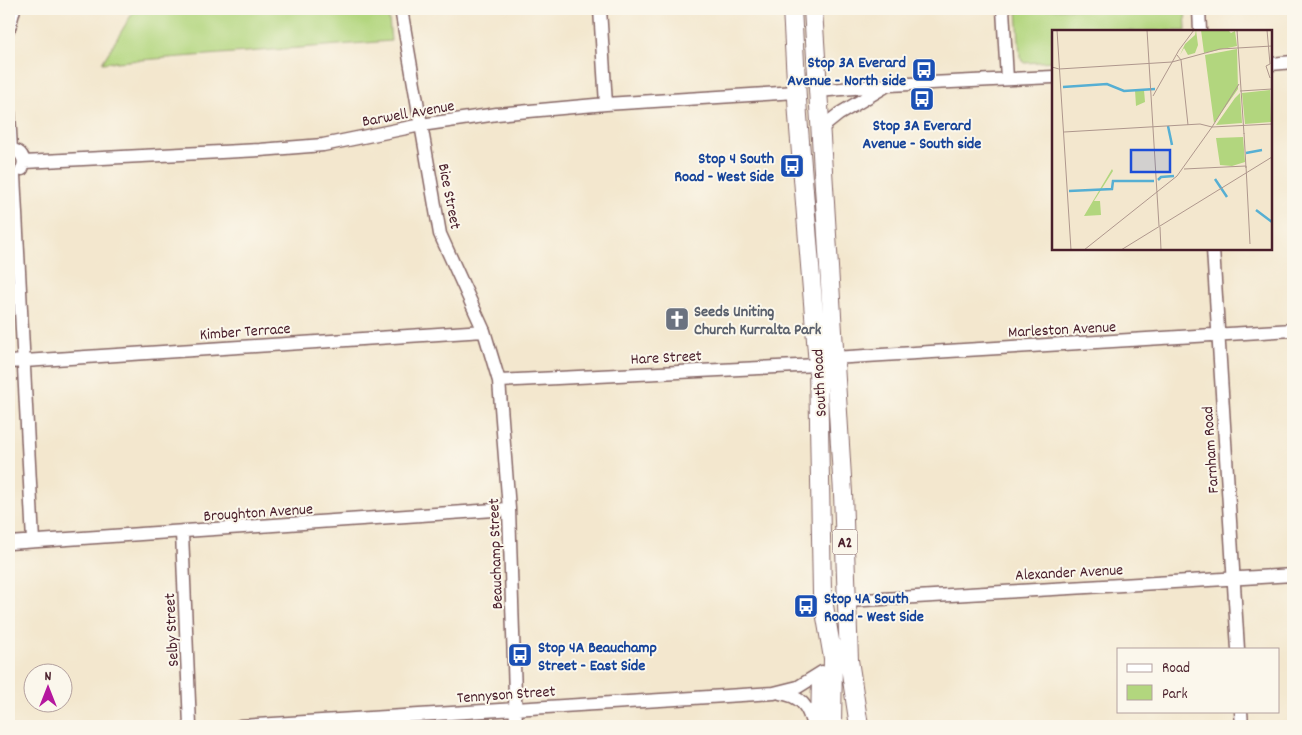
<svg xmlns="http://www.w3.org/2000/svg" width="1302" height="735" font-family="Dekko,sans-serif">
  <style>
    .green { fill: #b2d67e; stroke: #7e7a54 }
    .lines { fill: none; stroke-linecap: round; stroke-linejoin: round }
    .minor-casing { stroke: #856564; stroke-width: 15 }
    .highway-casing { stroke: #856564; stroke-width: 20 }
    .minor { stroke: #fff; stroke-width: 12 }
    .highway { stroke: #fff; stroke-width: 18 }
    .labels { text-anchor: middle; stroke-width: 4; stroke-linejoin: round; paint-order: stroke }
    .shield { fill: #fbf7ec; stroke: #7f6065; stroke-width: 1 }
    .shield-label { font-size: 15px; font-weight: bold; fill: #4a1f2b }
    .transit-label { font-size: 16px; font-weight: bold; fill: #164399; stroke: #fbf7ec; text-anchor: end }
    .street-label { font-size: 16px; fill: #4a1f2b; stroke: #fbf7ec }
    .worship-label { font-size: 16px; font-weight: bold; fill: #5b616d; stroke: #fbf7ec; text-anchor: start }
    .inset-river { fill: none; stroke: #56afd3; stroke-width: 2.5 }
    .inset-road { fill: none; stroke: #af978d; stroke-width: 1 }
    .view { fill: #1d4ed8; fill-opacity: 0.15; stroke: #1d4ed8; stroke-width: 2.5 }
    .inset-edge { fill: none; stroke: #4a1f2b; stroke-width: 2.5 }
  </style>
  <rect width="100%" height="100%" fill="#fbf7ec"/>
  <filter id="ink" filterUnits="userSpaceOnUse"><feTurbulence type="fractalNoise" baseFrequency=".02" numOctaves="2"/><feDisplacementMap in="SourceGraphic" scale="10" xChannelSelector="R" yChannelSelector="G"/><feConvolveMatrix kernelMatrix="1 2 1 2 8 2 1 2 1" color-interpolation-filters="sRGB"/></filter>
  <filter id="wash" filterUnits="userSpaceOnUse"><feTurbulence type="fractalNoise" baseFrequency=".0096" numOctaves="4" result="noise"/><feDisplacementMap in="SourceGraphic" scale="20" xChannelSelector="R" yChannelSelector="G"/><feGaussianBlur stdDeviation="1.12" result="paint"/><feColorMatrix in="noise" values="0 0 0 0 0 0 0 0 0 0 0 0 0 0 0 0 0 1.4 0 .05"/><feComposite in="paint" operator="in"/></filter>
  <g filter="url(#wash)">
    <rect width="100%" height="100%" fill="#f3e7ce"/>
    <path class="green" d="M135,9H388L391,41L102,63Z
      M1017,9H1185L1186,31H1053V61L1025,63L1020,58Z"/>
  </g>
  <g filter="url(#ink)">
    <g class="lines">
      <defs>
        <path id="minor" d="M401,9L440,234L484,331L499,381L509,509L516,726
          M600,9L606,104
          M1003,9L1007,79
          M1199,9L1200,31
          M9,28L14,9
          M1271,64L1293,62
          M818,91L889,85L1053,77
          M9,113L11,150
          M819,130L839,114L886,86
          M9,150C20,149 27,159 22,169
          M24,162L260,150L323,145L421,125L497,114L606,104L797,92
          M14,175L33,541
          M1213,249L1238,649
          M9,362L484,331
          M499,381L818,365L833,358L1293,330
          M182,533L190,726
          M9,543L509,509
          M847,601L1293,575
          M780,693C801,696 808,706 813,726
          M1241,711L1242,726
          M240,726L774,693L798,687L822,672"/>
        <path id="highway" d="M792,9L798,116L818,365L822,594L833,658L832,726
          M813,9L843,493L849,660L859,726
          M820,726L821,679"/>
      </defs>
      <use href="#minor" class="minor-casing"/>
      <use href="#highway" class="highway-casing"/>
      <use href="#minor" class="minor"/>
      <use href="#highway" class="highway"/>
    </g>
  </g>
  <defs>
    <symbol id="bus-square" viewBox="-11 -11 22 22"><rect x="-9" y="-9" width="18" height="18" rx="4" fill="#1a4fb4" stroke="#fbf7ec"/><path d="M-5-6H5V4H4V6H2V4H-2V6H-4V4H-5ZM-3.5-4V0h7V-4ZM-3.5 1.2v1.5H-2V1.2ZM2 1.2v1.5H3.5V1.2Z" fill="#fff"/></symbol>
    <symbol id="church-square" viewBox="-11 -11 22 22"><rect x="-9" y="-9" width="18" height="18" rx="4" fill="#6b7280" stroke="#fbf7ec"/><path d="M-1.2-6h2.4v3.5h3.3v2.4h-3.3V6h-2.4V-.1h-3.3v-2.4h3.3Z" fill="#fff"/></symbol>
  </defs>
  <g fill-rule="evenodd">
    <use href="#bus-square" x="910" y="56" width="28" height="28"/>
    <use href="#bus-square" x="908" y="85" width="28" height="28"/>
    <use href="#bus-square" x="778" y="152" width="28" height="28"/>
    <use href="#church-square" x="663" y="305" width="28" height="28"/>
    <use href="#bus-square" x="792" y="592" width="28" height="28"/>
    <use href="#bus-square" x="506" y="641" width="28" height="28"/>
  </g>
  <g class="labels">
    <rect class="shield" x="832.5" y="529.5" width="25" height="25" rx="4"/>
    <g class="shield-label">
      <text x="845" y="547">A2</text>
    </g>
    <g class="transit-label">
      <text x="906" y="67">Stop 3A Everard<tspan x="906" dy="18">Avenue - North side</tspan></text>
      <text x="922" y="130" text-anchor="middle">Stop 3A Everard<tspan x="922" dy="18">Avenue - South side</tspan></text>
      <text x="774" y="163">Stop 4 South<tspan x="774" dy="18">Road - West Side</tspan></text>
      <text x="824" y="603" text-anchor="start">Stop 4A South<tspan x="824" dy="18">Road - West Side</tspan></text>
      <text x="538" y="652" text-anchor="start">Stop 4A Beauchamp<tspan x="538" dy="18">Street - East Side</tspan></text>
    </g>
    <g class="street-label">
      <text transform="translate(408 112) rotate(-10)" y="6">Barwell Avenue</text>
      <text transform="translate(451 196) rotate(79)" y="6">Bice Street</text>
      <text transform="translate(1062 328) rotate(-3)" y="6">Marleston Avenue</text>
      <text transform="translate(245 330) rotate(-4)" y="6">Kimber Terrace</text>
      <text transform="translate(666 356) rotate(-3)" y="6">Hare Street</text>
      <text transform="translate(818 383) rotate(-93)" y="6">South Road</text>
      <text transform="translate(1209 450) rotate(-94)" y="6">Farnham Road</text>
      <text transform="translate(258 511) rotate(-4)" y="6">Broughton Avenue</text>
      <text transform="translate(494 554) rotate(-92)" y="6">Beauchamp Street</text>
      <text transform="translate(1069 571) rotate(-3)" y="6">Alexander Avenue</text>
      <text transform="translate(170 630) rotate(-93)" y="6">Selby Street</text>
      <text transform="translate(506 693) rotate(-4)" y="6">Tennyson Street</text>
    </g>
    <g class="worship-label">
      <text x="694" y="316">Seeds Uniting<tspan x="694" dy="18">Church Kurralta Park</tspan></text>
    </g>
  </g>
  <g transform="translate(1052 30)">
    <rect width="220" height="220" fill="#f3e7ce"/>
    <path d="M144,0L146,15L143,23L136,25L132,18L128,25L133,14L143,5ZM149,0H176L179,3L183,1L185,16L152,23ZM185,19L186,59L162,93L153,25ZM83,60H92L93,72L84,76ZM218,60L219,92L193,94L190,63ZM188,63L190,93L164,95L183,68ZM191,107L193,132L180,136L168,135L164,108ZM60,139L61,141L42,171H48L49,185L32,186Z" fill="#b2d67e"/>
    <path class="inset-river" d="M11,57L55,54L72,61L103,59M116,96L120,115M194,123L210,120M163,149L175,167M106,150L109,147L122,146M17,161L60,159L61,151H102M204,180L220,192"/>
    <path class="inset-road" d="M5,0L19,220M95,0L107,196M185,0L192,104M215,0L218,34M125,25L129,30L136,95M218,34L214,36L218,48M0,37L7,39L120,32L168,19L220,16M220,45V82M188,61L220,59M101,66L127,20L142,0M12,102L148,94L160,97L187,54M192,103L194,138M194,136L198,214M132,139L194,136M108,197L109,220M32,220L125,146L160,97L220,94M69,220L220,127"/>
    <path class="view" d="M79,120H118V142H79Z"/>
    <rect width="220" height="220" class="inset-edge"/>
  </g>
  <rect width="1302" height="735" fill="none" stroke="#fbf7ec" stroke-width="30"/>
  <rect x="1117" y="648" width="162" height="65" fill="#fbf7ec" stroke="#b4a19f"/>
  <rect x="1127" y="664" width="25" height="8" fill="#ffffff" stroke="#b4a19f"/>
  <text x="1162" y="672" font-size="15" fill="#4a1f2b">Road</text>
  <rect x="1127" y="685" width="25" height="15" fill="#b2d67e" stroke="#b4a19f"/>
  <text x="1162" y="698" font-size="15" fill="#4a1f2b">Park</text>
  <g transform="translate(48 688)"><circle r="24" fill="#fbf7ec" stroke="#b4a19f"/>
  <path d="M0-4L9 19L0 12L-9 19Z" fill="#b5179e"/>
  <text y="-8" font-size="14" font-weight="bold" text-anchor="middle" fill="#4a1f2b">N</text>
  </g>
</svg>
